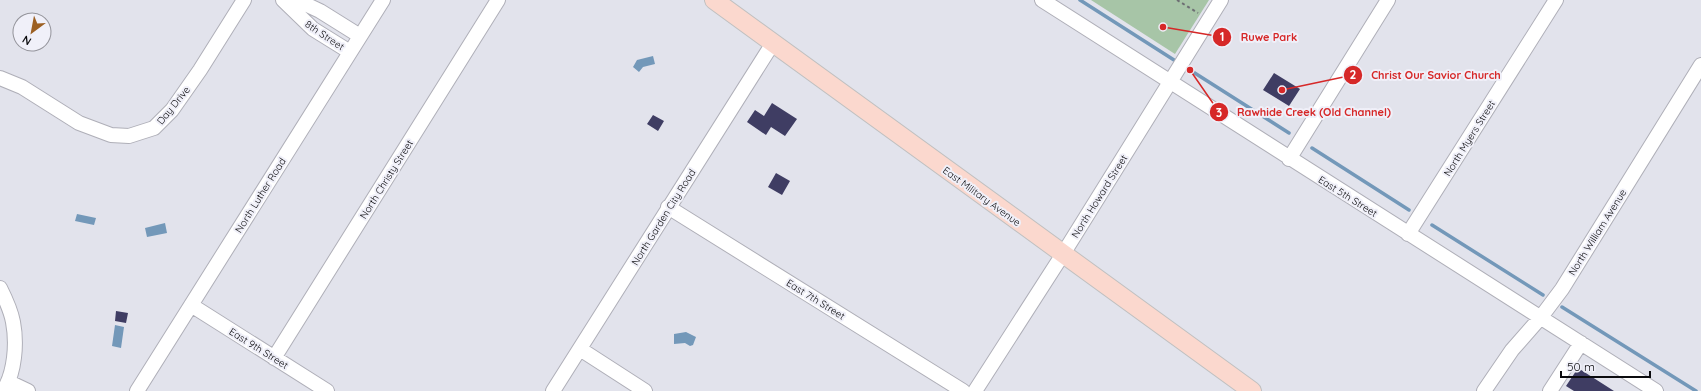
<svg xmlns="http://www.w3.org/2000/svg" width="1701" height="391" font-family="Quicksand,sans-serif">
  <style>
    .green { fill: #a7c5a7 }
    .water { fill: #7398b9 }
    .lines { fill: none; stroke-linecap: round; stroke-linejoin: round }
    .stream { stroke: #7398b9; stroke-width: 3.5 }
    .building { fill: #3f3d63 }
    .minor-casing { stroke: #afafb8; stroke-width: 16 }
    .major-casing { stroke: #c0c0c0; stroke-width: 20 }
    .path { stroke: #6d6e73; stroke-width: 2; stroke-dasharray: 3 3; stroke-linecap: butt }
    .minor { stroke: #fff; stroke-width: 14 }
    .major { stroke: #fbd8ce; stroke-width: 18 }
    .labels { text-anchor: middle; stroke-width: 4; stroke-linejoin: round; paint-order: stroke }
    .street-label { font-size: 10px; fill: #0b0b0e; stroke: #f0f0f9 }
    .leader { fill: none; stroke: #d62828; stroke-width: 1.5 }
    .callout-dot { fill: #d62828; stroke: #f0f0f9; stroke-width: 1.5 }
    .mark-label { font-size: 12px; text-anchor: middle; font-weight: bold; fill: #fff }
    .callout-label { font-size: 11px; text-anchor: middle; font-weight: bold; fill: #d62828; stroke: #f0f0f9; stroke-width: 4; stroke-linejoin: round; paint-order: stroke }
  </style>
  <rect width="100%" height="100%" fill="#e2e3ec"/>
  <path class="green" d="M1091,0H1209L1175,54Z"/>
  <path class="water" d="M653,56L655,64L643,67L639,72L633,67L637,60Z
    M77,214L96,218L94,225L75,221Z
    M165,223L167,233L147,237L145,228Z
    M115,325L124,327L121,348L112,346Z
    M686,332L696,337L693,345L690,346L685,343L674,344V334Z"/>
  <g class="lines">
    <path class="stream" d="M1080,0L1174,60
      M1190,70L1289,133
      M1312,148L1409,210
      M1432,225L1543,295
      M1562,307L1696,391"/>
  </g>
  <path class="building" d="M1274,73L1300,89L1289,106L1263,90Z
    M772,103L797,119L785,136L771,127L766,135L747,122L755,110L764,116Z
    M653,115L664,121L658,131L647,124Z
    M776,173L790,181L782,195L768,187Z
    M116,311L128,313L126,323L115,321Z
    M1578,368L1614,391H1574L1566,386Z"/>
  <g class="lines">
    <defs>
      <path id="minor" d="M283,0L305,4L320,11L360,36
        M283,0L313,29L350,52
        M1042,0L1656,391
        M0,78L22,87L79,123L111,135L129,136L154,128L172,110L200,70L244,0
        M1289,159L1388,0
        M668,207L963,391
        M1408,234L1556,0
        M0,288C5,298 11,311 13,322C17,343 15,373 3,391
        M191,305L327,391
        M580,349L645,391
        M274,358L498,0
        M9,382L28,391
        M137,391L383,0
        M553,391L773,43
        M975,391L1063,254L1221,0
        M1484,391L1512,350L1541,317L1562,289L1701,65
        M1550,391L1581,343"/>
      <path id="major" d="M714,0L1252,391"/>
    </defs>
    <use href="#minor" class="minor-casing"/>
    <use href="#major" class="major-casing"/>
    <path class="path" d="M1177,0L1198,13"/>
    <use href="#minor" class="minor"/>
    <use href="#major" class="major"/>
  </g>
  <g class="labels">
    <g class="street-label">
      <text transform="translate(325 35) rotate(34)" y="4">8th Street</text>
      <text transform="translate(173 105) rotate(-51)" y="4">Day Drive</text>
      <text transform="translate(1469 138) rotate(-58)" y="4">North Myers Street</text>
      <text transform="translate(386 179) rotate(-58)" y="4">North Christy Street</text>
      <text transform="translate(260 195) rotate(-58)" y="4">North Luther Road</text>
      <text transform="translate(982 196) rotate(36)" y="4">East Military Avenue</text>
      <text transform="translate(1099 196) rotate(-58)" y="4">North Howard Street</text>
      <text transform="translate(1348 196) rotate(32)" y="4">East 5th Street</text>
      <text transform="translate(663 217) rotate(-58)" y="4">North Garden City Road</text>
      <text transform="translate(1597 232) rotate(-58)" y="4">North William Avenue</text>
      <text transform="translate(816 299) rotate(32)" y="4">East 7th Street</text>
      <text transform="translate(259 348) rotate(32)" y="4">East 9th Street</text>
    </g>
  </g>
  <path class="leader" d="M1163 27L1222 37M1282 90L1353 75M1190 70L1219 112"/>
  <g class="callout-dot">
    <circle cx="1163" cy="27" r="4"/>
    <circle cx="1282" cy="90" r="4"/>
    <circle cx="1190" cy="70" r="4"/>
    <circle cx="1222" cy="37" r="10"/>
    <circle cx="1353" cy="75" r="10"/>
    <circle cx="1219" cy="112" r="10"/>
  </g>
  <g class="mark-label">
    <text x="1222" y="41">1</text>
    <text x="1353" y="79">2</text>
    <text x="1219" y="117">3</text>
  </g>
  <g class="callout-label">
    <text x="1269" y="41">Ruwe Park</text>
    <text x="1436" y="79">Christ Our Savior Church</text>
    <text x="1314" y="116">Rawhide Creek (Old Channel)</text>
  </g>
  <g transform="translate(32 32) rotate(212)"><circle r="19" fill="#f0f0f9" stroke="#94949b"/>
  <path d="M0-3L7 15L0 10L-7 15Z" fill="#9c6023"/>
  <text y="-6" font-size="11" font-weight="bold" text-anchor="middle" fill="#0b0b0e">N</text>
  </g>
  <path d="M1561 371v6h89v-6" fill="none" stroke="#0b0b0e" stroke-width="2"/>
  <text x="1567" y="371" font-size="12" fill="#0b0b0e" stroke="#f0f0f9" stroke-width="3" paint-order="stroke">50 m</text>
</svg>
